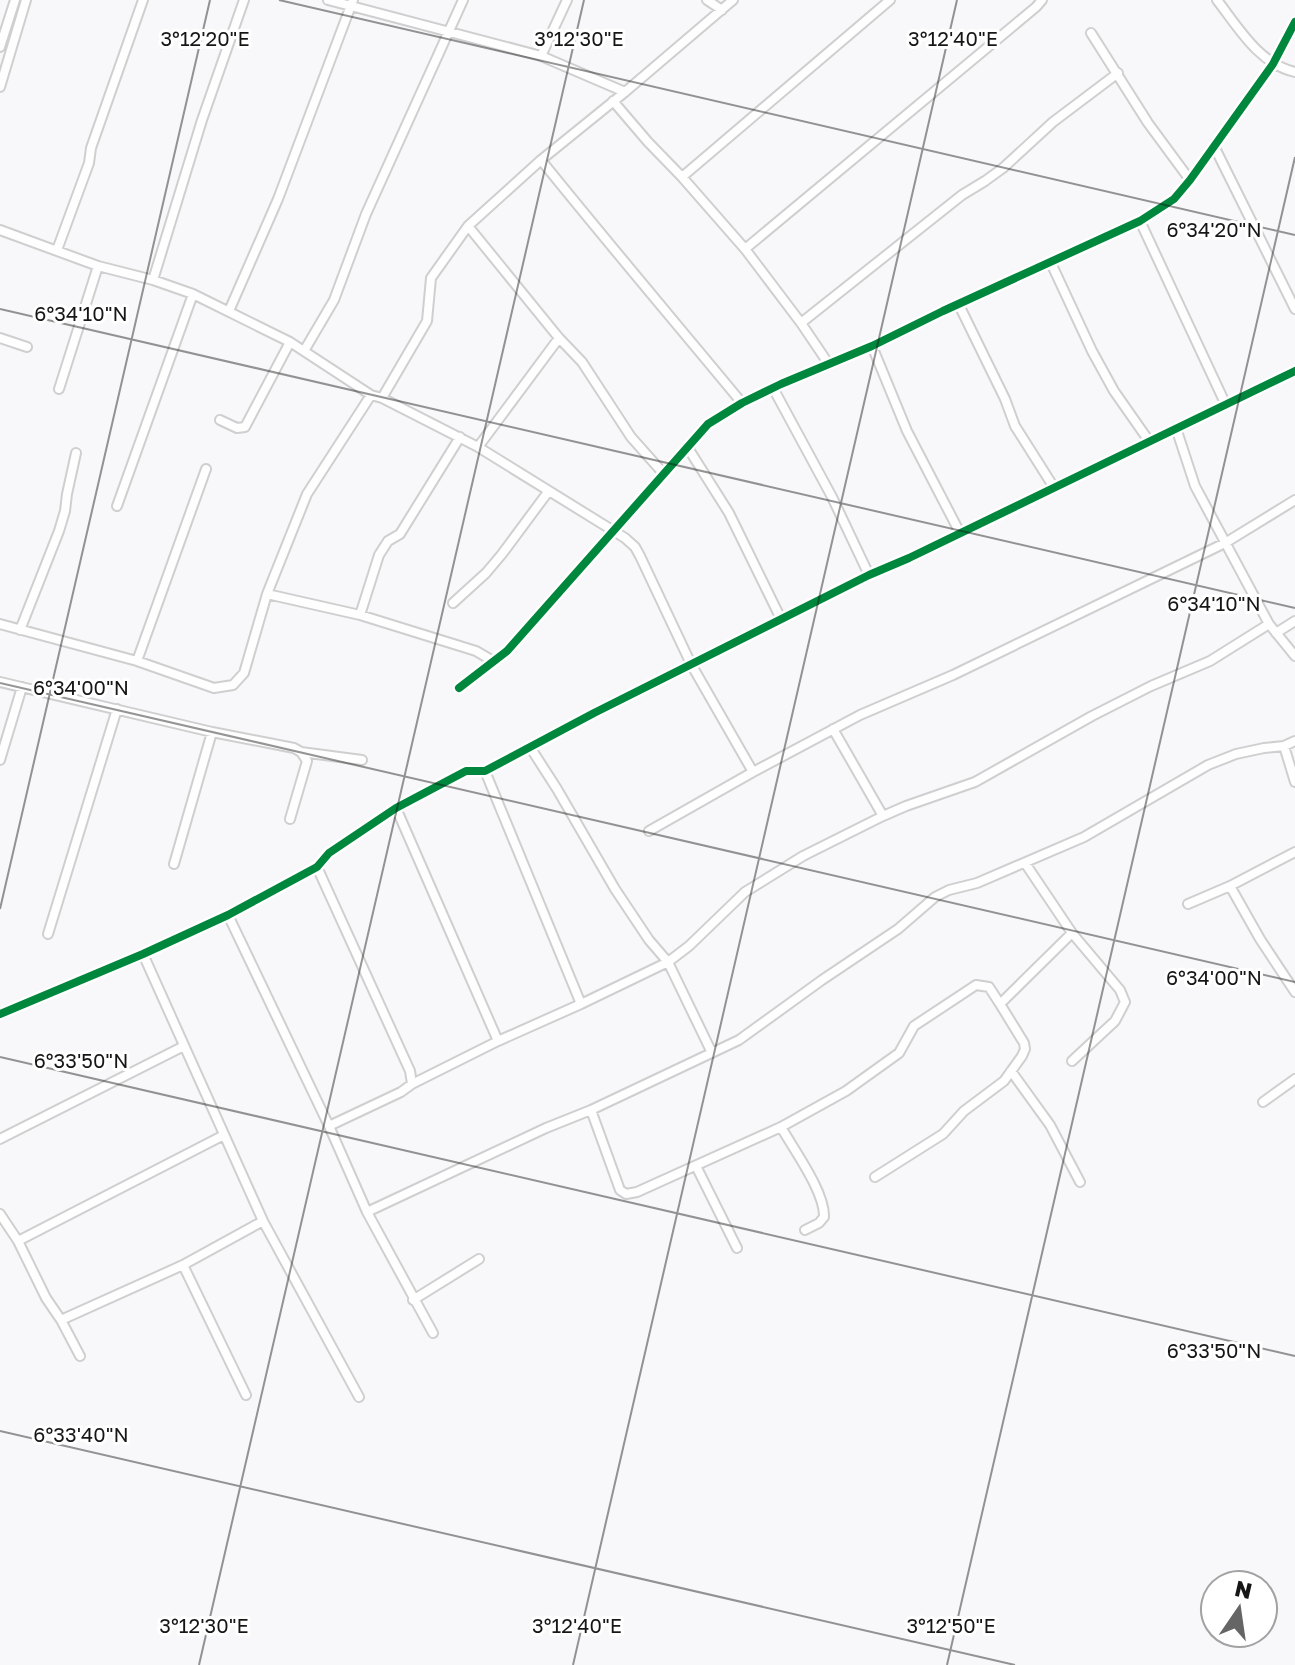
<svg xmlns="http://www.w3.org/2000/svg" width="1295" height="1665" font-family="'Golos Text',sans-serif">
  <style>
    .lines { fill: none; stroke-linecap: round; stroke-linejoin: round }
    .minor-casing { stroke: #d0cfd0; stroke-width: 12 }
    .minor { stroke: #fefefe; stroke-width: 8 }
    .cycleway-casing { stroke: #fff; stroke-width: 13 }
    .cycleway { stroke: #00873e; stroke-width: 8 }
    .ticks { fill: none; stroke: #171617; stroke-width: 2; stroke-opacity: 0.45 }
    .ticks-label { font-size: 20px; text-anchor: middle; fill: #171617; stroke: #fff; stroke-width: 6; stroke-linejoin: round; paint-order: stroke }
  </style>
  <rect width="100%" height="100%" fill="#f8f7f9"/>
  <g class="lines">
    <defs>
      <path id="minor" d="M328,0L541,56L625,92
        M707,0L722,10
        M1217,0C1238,27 1259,64 1295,72
        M1091,33L1148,123L1190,180
        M0,47L15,0
        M541,56L567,0
        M0,87L26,0
        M613,101L648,142L682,177L745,249L801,323L828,363
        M1214,146L1295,309
        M541,160C607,242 675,322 742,403
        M682,177L890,0
        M1140,221L1225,403
        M468,226L559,338L582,362L631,437L663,473
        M0,230L98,266L153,280L193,294L290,342L371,395L382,398L478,447L625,538L635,547L640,556L691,664L753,772
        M745,249L1036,7L1042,0
        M57,250L89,163L91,148L143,0
        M1051,263L1092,351L1114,391L1149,441
        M153,280L202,120L244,0
        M959,305L1005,399L1015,426L1053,486
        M229,311L278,199L353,0
        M801,323L962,195L985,181L1003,168L1053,122L1118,73
        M0,338L27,347
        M872,346L907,431L960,533
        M304,351L334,300L366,214L463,0
        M773,388L832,497L869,575
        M59,389L98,266
        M382,398L427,321L431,278L468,226L541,160L625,92L733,0
        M220,420L237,428L245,427L290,342
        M1176,428L1195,486L1269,624L1295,656
        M478,447L559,338
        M688,448L729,513L781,619
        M117,506L193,294
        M267,594L360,615L476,651L493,661
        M453,603L486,573L502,554L548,492
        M360,615L379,555L388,541L400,534L460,437
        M0,624L137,661L214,688L233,685L244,673L267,594L307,494L371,395
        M20,630L59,531L65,511L67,494L76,453
        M1276,633L1295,621
        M137,661L206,469
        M0,682L212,732L294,748L301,752L362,760
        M459,688L507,651L708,424L742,403L781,384L872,346L943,311L1140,221L1174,199L1190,180L1273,64L1295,22
        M833,729L883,816L906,806L975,782L1092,716L1151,686L1210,661L1269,624
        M1284,746L1295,782
        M530,747L557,789L615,889L649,940L668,962L712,1053
        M0,760L22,687
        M485,771L581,1004
        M396,808L498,1041
        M290,819L307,761L301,752
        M649,831L753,772L860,715L953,675L1225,543L1295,500
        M1025,863L1072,933L1120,990L1125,1002L1115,1021L1072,1061
        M174,864L212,732
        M317,867L410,1071L412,1084L401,1092L329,1126
        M1230,886L1260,939L1295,992
        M1188,904L1230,886L1295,852
        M228,915L329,1126L367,1212L433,1333
        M48,934L117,709
        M143,954L263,1221L359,1397
        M0,1014L143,954L228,915L317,867L329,853L396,808L466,771H485L594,713L869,575L909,558L1295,371
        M1011,1071L1050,1125L1080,1182
        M412,1084L498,1041L581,1004L668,962L689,946L745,892L803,856L883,816
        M1263,1102L1295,1079
        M591,1110L620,1190L626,1194L637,1192L781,1127L846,1091L899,1053L914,1026L976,985L989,987L1000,1004L1072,933
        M781,1127C794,1150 825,1192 824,1217L819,1223L805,1230
        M0,1139L184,1046
        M696,1166L737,1248
        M875,1177L943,1134L964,1111L1004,1081L1022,1056L1025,1049L1024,1043L1000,1004
        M367,1212L546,1128L591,1110L739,1040L822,980L898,929L935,897L949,890L977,883L1084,837L1208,765L1236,754L1264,748L1284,746L1295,741
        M0,1214L18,1241L46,1298L61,1320L80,1356
        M18,1241L224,1135
        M183,1265L246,1395
        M413,1300L479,1259
        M61,1320L183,1265L263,1221"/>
    </defs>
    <use href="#minor" class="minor-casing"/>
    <use href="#minor" class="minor"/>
    <defs>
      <path id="cycleway" d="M459,688L507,651L708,424L742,403L781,384L872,346L943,311L1140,221L1174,199L1190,180L1273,64L1295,22
        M0,1014L143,954L228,915L317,867L329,853L396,808L466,771H485L594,713L869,575L909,558L1295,371"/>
    </defs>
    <use href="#cycleway" class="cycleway-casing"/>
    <use href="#cycleway" class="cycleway"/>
  </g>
  <path class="ticks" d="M279,0L1295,235M0,309L1295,608M0,683L1295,982M0,909L210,0M0,1057L1295,1356M0,1431L1015,1665M199,1665L584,0M573,1665L957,0M947,1665L1295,157"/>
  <g class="ticks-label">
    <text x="205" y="46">3°12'20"E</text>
    <text x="579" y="46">3°12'30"E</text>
    <text x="953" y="46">3°12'40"E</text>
    <text x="1214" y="237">6°34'20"N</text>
    <text x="81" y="321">6°34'10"N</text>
    <text x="1214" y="611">6°34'10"N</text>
    <text x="81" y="695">6°34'00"N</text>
    <text x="1214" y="985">6°34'00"N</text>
    <text x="81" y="1068">6°33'50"N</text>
    <text x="1214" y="1358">6°33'50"N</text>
    <text x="81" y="1442">6°33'40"N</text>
    <text x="204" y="1633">3°12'30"E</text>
    <text x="577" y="1633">3°12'40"E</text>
    <text x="951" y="1633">3°12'50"E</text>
  </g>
  <g transform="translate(1239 1609) rotate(13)"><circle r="38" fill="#ffffff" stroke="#a2a2a2" stroke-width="2"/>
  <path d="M0-6L14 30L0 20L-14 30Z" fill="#666566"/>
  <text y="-12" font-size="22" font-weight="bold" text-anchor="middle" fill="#171617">N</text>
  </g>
</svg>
